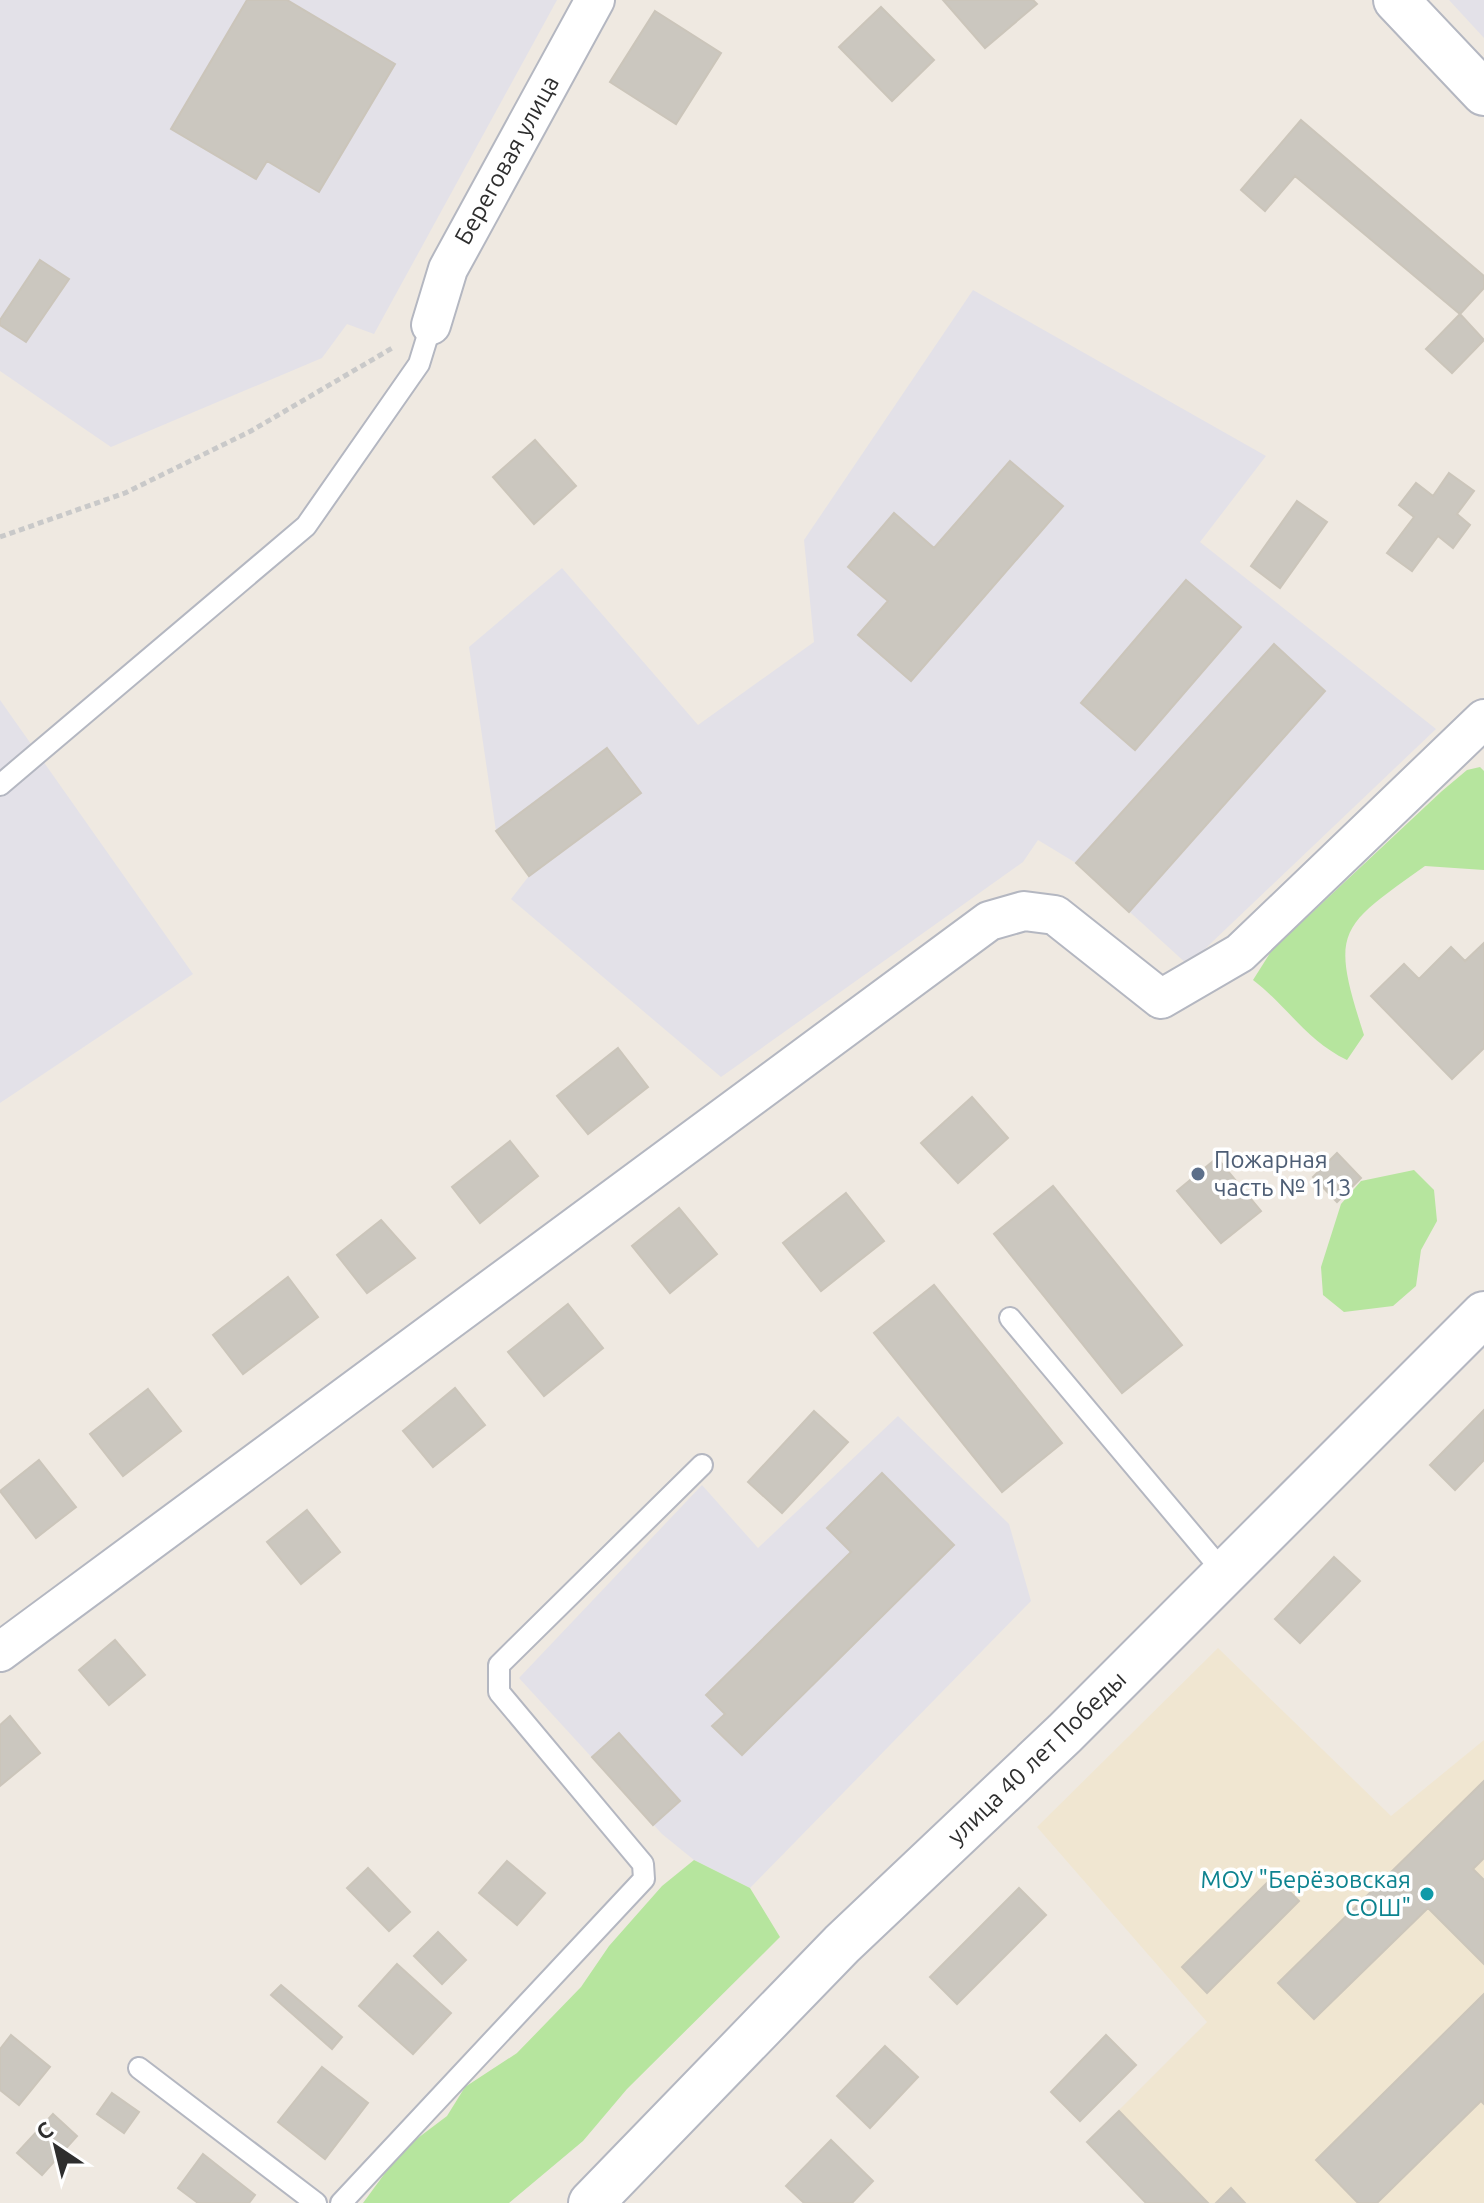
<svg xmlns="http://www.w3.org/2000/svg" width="1484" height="2203" font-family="Ubuntu,sans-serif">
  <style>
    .industrial { fill: #e3e1e8 }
    .education { fill: #f0e6d1 }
    .green { fill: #b6e59e }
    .building { fill: #cbc7bf; stroke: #cbc5ba; stroke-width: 2 }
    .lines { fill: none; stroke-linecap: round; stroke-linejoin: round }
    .lane-casing { stroke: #b4b7c1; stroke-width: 24 }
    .street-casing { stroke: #b4b7c1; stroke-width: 42 }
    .secondary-casing { stroke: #b4b7c1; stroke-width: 48 }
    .path { stroke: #c9c9c9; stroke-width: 5; stroke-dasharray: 6 4; stroke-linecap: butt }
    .lane { stroke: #fff; stroke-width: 20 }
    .street { stroke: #fff; stroke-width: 38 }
    .secondary { stroke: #fff; stroke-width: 44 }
    .service-dot { fill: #5c6f8a; stroke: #fff; stroke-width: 3 }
    .culture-dot { fill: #0f9aa8; stroke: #fff; stroke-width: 3 }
    .labels { text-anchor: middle; stroke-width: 7; stroke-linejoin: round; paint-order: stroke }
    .street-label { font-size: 24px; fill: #2e2e2e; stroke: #fff }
    .service-label { font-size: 24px; fill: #4e5e75; stroke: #fff; text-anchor: start }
    .culture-label { font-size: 24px; fill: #0d838f; stroke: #fff; text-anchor: end }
  </style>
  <rect width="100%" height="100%" fill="#efe9e1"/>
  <path class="industrial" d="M0,0H557L374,334L347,324L322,358L111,447L0,371Z
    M1449,0H1484V38Z
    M973,290L1266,456L1200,542L1436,729L1188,965L1076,863L1038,840L1023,862L721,1077L511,899L529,876L496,831L469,647L562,568L698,725L814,642L804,540Z
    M0,700L193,974L0,1103Z
    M898,1416L1009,1524L1031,1601L750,1888L694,1860L662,1834L519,1678L702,1485L758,1548Z"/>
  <path class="education" d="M1218,1648L1391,1816L1484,1740V2203H1146L1087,2142L1207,2022L1037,1827Z"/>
  <path class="green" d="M1480,767L1484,771V870L1425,866C1338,928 1330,930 1364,1035L1347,1060C1307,1041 1287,1006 1253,980L1272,950L1442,791L1467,770Z
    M1414,1170L1434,1190L1437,1221L1421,1250L1416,1286L1393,1306L1344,1312L1323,1295L1321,1267L1341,1204L1361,1181Z
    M694,1860L750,1888L780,1937L627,2089L583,2141L509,2203H363L402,2150L447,2116L465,2087L517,2053L581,1987L609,1946L662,1886Z"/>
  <path class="building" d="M247,0H287L395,64L319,192L267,161L256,179L171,129Z
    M943,0H1033L1037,4L985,48Z
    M881,7L934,60L892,101L839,47Z
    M655,11L721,53L676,124L610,82Z
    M1301,120L1484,276V288L1460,314L1295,176L1265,211L1241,190Z
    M40,260L69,279L26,342L0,325V320Z
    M1460,314L1484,340L1452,373L1426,349Z
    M535,440L576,486L534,524L493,477Z
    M1010,461L1063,506L911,681L858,635L888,601L848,567L894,513L934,548Z
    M1449,473L1474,491L1457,514L1470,525L1453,548L1438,536L1412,571L1387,553L1414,517L1399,505L1416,483L1433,496Z
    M1297,501L1327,522L1280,588L1251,566Z
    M1186,580L1241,627L1135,750L1081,703Z
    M1274,644L1325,691L1129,912L1076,863Z
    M607,748L641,793L529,876L496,831Z
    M1484,943V1048L1452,1079L1371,996L1404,964L1419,979L1451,947L1465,961Z
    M618,1048L648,1087L588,1134L557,1096Z
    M972,1097L1008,1138L958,1183L921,1143Z
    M510,1141L538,1176L480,1223L452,1187Z
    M1337,1153L1361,1178L1337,1202L1313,1177Z
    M1217,1158L1261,1211L1221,1243L1177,1191Z
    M1053,1186L1182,1345L1122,1393L994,1234Z
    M846,1193L884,1241L821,1291L783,1243Z
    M679,1208L717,1254L670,1293L632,1246Z
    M381,1220L415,1258L367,1293L337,1255Z
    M288,1277L318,1317L243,1374L213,1335Z
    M934,1285L1062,1443L1002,1492L874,1333Z
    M568,1304L603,1348L544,1396L508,1352Z
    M455,1388L485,1425L433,1467L403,1431Z
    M148,1389L181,1431L123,1476L90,1434Z
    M1484,1410V1460L1455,1490L1430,1465Z
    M814,1411L848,1442L782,1513L748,1482Z
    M39,1460L76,1507L36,1538L0,1491Z
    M882,1473L954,1545L742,1755L712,1726L725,1714L706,1695L851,1552L827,1528Z
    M307,1510L340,1552L301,1584L267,1542Z
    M1334,1557L1360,1581L1300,1643L1275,1619Z
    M115,1640L145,1675L109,1705L79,1670Z
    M10,1716L40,1753L0,1786V1725Z
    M619,1733L680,1801L653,1825L592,1757Z
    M1484,1781V1858L1473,1869L1484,1880V1964L1428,1908L1314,2019L1278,1983Z
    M507,1861L545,1893L517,1925L479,1893Z
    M368,1868L410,1912L389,1931L347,1888Z
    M1274,1876L1299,1901L1207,1993L1182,1967Z
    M1019,1888L1046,1915L957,2004L930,1977Z
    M438,1932L466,1960L442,1984L414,1956Z
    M397,1964L451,2013L413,2054L359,2006Z
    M281,1985L342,2037L332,2049L271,1995Z
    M1484,1994V2104L1481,2101L1377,2203H1358L1316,2160Z
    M11,2035L50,2067L19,2105L0,2090V2049Z
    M1106,2035L1136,2065L1080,2121L1051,2092Z
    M885,2046L918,2077L870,2128L837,2096Z
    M322,2067L368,2103L325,2159L278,2122Z
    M112,2093L139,2112L124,2133L97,2114Z
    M1119,2111L1208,2203H1146L1087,2142Z
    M53,2114L77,2136L42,2175L17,2153Z
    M831,2140L873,2181L852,2203H804L786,2186Z
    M203,2154L255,2195L249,2203H198L178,2188Z
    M1231,2188L1245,2203H1216Z"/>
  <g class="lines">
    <defs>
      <path id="lane" d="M0,785L306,526L419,364L431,325
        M1010,1318L1226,1575
        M139,2068L316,2203
        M341,2203L644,1879L643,1864L499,1692V1665L702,1465"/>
      <path id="street" d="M431,325L448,269L595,0
        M0,1652L989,921L1024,911L1055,915L1161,999L1240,953L1484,719"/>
      <path id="secondary" d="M1396,0L1484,93
        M591,2203L842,1944L1065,1733L1484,1314"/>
    </defs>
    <use href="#lane" class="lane-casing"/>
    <use href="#street" class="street-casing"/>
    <use href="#secondary" class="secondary-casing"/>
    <path class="path" d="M0,537L125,493L251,431L394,347"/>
    <use href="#lane" class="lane"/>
    <use href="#street" class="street"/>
    <use href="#secondary" class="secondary"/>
  </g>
  <circle class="service-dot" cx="1198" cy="1174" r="8"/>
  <circle class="culture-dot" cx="1427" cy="1894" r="8"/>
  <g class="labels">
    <g class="street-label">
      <text transform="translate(507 160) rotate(-61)" y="8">Береговая улица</text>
      <text transform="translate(1037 1758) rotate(-44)" y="8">улица 40 лет Победы</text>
    </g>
    <g class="service-label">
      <text x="1214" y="1168">Пожарная<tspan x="1214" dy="28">часть № 113</tspan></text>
    </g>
    <g class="culture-label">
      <text x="1411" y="1888">МОУ "Берёзовская<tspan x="1411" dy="28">СОШ"</tspan></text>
    </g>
  </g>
  <g transform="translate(56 2147) rotate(325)" stroke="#ffffff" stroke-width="6" paint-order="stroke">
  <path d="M0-6L14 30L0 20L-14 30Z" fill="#2e2e2e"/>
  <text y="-12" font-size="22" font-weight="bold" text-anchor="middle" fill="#2e2e2e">С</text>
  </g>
</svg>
